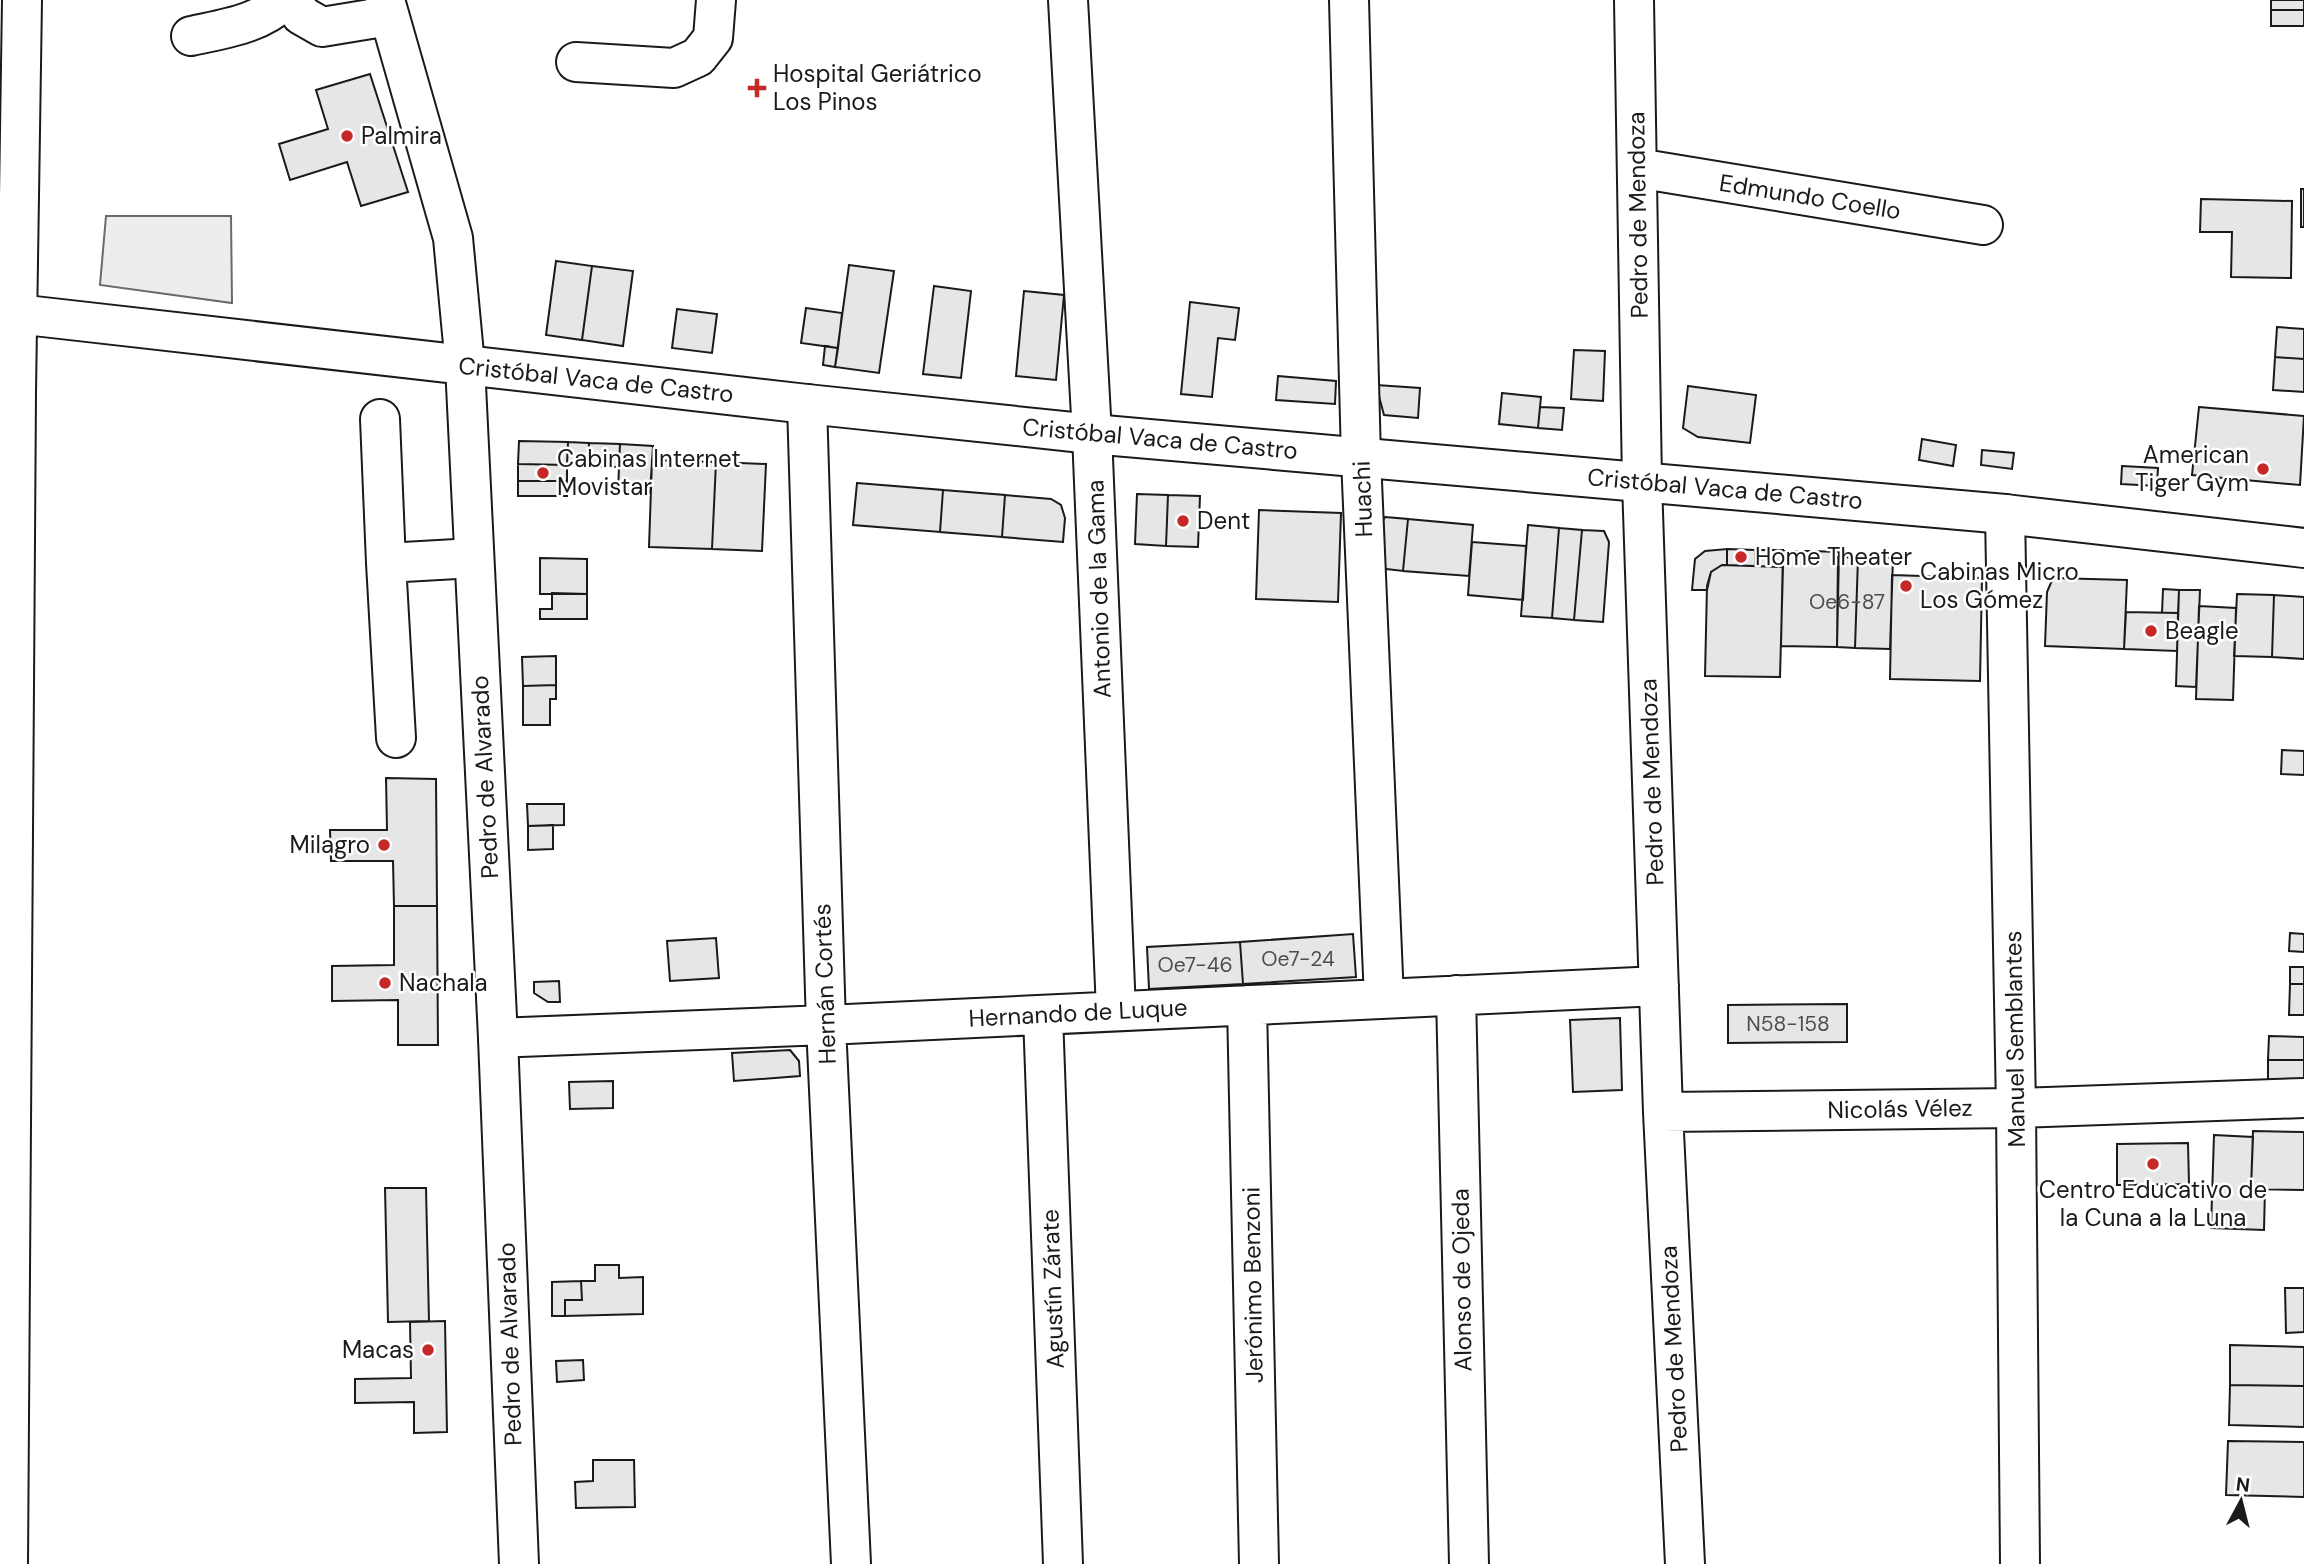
<svg xmlns="http://www.w3.org/2000/svg" width="2304" height="1564" font-family="'DM Sans',sans-serif">
  <style>
    .built { fill: #ededed; stroke: #6a6a6a; stroke-width: 2 }
    .building { fill: #e6e6e6; stroke: #1a1a1a; stroke-width: 2 }
    .lines { fill: none; stroke-linecap: round; stroke-linejoin: round }
    .minor-casing { stroke: #1a1a1a; stroke-width: 42 }
    .major-casing { stroke: #1a1a1a; stroke-width: 42 }
    .minor { stroke: #fff; stroke-width: 38 }
    .major { stroke: #fff; stroke-width: 38 }
    .poi-dot { fill: #c62828; stroke: #fff; stroke-width: 2.5 }
    .labels { text-anchor: middle; stroke-width: 5; stroke-linejoin: round; paint-order: stroke }
    .number-label { font-size: 21px; fill: #4d4d4d }
    .poi-label { font-size: 24px; fill: #1a1a1a; stroke: #fff; text-anchor: start }
    .street-label { font-size: 24px; fill: #1a1a1a; stroke: #fff }
  </style>
  <rect width="100%" height="100%" fill="#fff"/>
  <path class="built" d="M106,216H231L232,303L100,285Z"/>
  <path class="building" d="M2271,0H2304V10H2271Z
    M2271,10H2304V26H2271Z
    M370,74L408,192L361,206L347,162L290,180L279,144L328,129L316,90Z
    M2301,189H2304V227H2301Z
    M2201,199L2292,201L2291,278L2231,277L2232,232H2200Z
    M556,261L592,266L582,340L546,335Z
    M849,265L894,271L879,373L835,367Z
    M592,266L633,271L623,346L582,340Z
    M934,286L971,291L961,378L923,374Z
    M1024,291L1064,295L1056,380L1016,376Z
    M1190,302L1239,308L1235,340L1218,338L1212,397L1181,394Z
    M806,308L842,313L838,348L801,343Z
    M677,309L717,314L712,353L672,348Z
    M2277,327L2304,329V359L2275,357Z
    M825,346L838,348L835,367L823,365Z
    M1574,350L1605,351L1603,401L1571,399Z
    M2275,357L2304,359V392L2273,390Z
    M1278,376L1336,381L1335,404L1276,400Z
    M1376,385L1420,388L1418,418L1384,415Z
    M1688,386L1756,395L1750,443L1698,437L1683,428Z
    M1502,393L1541,397L1538,428L1499,424Z
    M1540,407L1564,408L1562,430L1538,428Z
    M2199,407L2304,416L2300,485L2192,475Z
    M1922,439L1956,445L1953,466L1919,460Z
    M519,441L568,442L567,465L518,464Z
    M568,442L589,443L588,466L567,465Z
    M589,443L620,444L619,467L588,466Z
    M620,444L653,446L650,493L618,491Z
    M1982,450L2014,453L2012,469L1981,465Z
    M652,460L716,462L712,549L649,547Z
    M716,462L766,464L762,551L712,549Z
    M518,464L567,465V481H518Z
    M2122,466L2158,468L2157,486L2121,484Z
    M518,481H567V496H518Z
    M857,483L943,490L940,532L853,525Z
    M943,490L1005,495L1002,537L940,532Z
    M1137,494L1168,495L1166,546L1135,544Z
    M1005,495L1051,499L1061,505L1065,518L1063,542L1002,537Z
    M1168,495L1200,496L1198,547L1166,546Z
    M1259,510L1341,513L1338,602L1256,599Z
    M1385,517L1408,519L1403,571L1378,568L1382,522Z
    M1408,519L1473,525L1469,576L1403,571Z
    M1528,525L1559,528L1552,618L1521,616Z
    M1559,528L1582,530L1574,620L1552,618Z
    M1582,530L1604,531L1609,542L1603,622L1574,620Z
    M1472,542L1526,546L1523,600L1468,595Z
    M1727,549L1755,550V566L1727,565Z
    M1727,549V565H1722L1711,572L1707,590H1692L1695,559L1705,551Z
    M1755,550H1783V567L1755,566Z
    M1783,550L1839,552L1837,647L1781,646Z
    M1838,557L1858,558L1855,648L1837,647Z
    M540,558L587,559V594H540Z
    M1858,558H1893L1890,649L1855,648Z
    M1722,565L1783,567L1780,677L1705,676L1707,586L1711,572Z
    M1892,575L1982,578L1980,681L1890,679Z
    M2053,578L2127,580L2124,649L2045,646L2047,592Z
    M2163,589L2179,590L2178,613H2162Z
    M2179,590H2200L2196,687L2176,686Z
    M552,593L587,594V619H540V609H552Z
    M2237,594L2274,595L2272,657L2234,656Z
    M2274,595L2304,597V659L2272,657Z
    M2199,606L2236,608L2233,700L2196,699Z
    M2126,612L2178,613L2177,651L2124,649Z
    M556,656V685L523,686L522,657Z
    M556,685V699H550V725H523V686Z
    M2282,750L2304,751V775L2281,774Z
    M386,778L436,779L437,906H394L393,861H331L330,830H387Z
    M527,804H564V825L528,826Z
    M553,825V849L528,850V826Z
    M394,906H437L438,1045H398V1000L332,1001V966L394,965Z
    M2290,933L2304,934V952L2289,951Z
    M1353,934L1356,977L1243,984L1240,942Z
    M716,938L719,978L670,981L667,941Z
    M1240,942L1243,984L1149,989L1147,947Z
    M2290,967H2304V984H2290Z
    M559,981L560,1002H548L534,993V982Z
    M2290,984H2304V1015H2289Z
    M1847,1004V1042L1728,1043V1005Z
    M1620,1018L1622,1090L1573,1092L1570,1020Z
    M2269,1036L2304,1037V1060H2268Z
    M790,1050L799,1061L800,1076L734,1081L732,1053Z
    M2268,1060H2304V1084H2268Z
    M613,1081V1108L570,1109L569,1082Z
    M2253,1131L2304,1132V1190L2251,1189Z
    M2214,1135L2253,1137L2251,1189H2265L2264,1230L2211,1228Z
    M2188,1143L2189,1184L2117,1185V1144Z
    M385,1188H426L429,1321L388,1322Z
    M595,1265H619V1278L643,1277V1314L565,1316V1300H582L581,1281H595Z
    M581,1281L582,1300H565V1316H552V1282Z
    M2285,1288H2304V1332L2286,1333Z
    M445,1321L447,1432L414,1433V1402L355,1403V1379L411,1378L410,1322Z
    M2230,1345L2304,1347V1386L2230,1385Z
    M583,1360L584,1380L557,1382L556,1361Z
    M2230,1385L2304,1386V1427L2229,1425Z
    M2228,1441L2304,1442V1497L2226,1495Z
    M593,1460H634L635,1507L576,1508L575,1482L593,1481Z"/>
  <g class="lines">
    <defs>
      <path id="minor" d="M293,0L301,15L322,27L389,16
        M385,0L453,238L465,365
        M1068,0L1092,434L1116,1011
        M1349,0L1361,458L1384,999
        M1634,0L1642,482L1663,1112L1685,1564
        M191,36C227,28 257,25 285,0
        M576,62L674,68L698,57L713,38L716,0
        M1637,168L1983,225
        M807,404L826,1025L851,1564
        M380,419L386,563L474,558
        M2005,514L2016,1108L2020,1564
        M386,563L396,738
        M1456,995L1469,1564
        M1247,1005L1259,1564
        M1043,1015L1063,1564
        M498,1038L826,1025L1659,986
        M1663,1112L2016,1108L2304,1098"/>
      <path id="major" d="M17,314L807,404L1092,434L2005,514L2304,548
        M465,365L498,1038L519,1564
        M8,1564L16,392L22,0"/>
    </defs>
    <use href="#minor" class="minor-casing"/>
    <use href="#major" class="major-casing"/>
    <use href="#minor" class="minor"/>
    <use href="#major" class="major"/>
  </g>
  <g class="poi-dot">
    <path d="M753.5 77.5h7v7h7v7h-7v7h-7v-7h-7v-7h7z"/>
    <circle cx="347" cy="136" r="7"/>
    <circle cx="2263" cy="469" r="7"/>
    <circle cx="543" cy="473" r="7"/>
    <circle cx="1183" cy="521" r="7"/>
    <circle cx="1741" cy="557" r="7"/>
    <circle cx="1906" cy="586" r="7"/>
    <circle cx="2151" cy="631" r="7"/>
    <circle cx="384" cy="845" r="7"/>
    <circle cx="385" cy="983" r="7"/>
    <circle cx="2153" cy="1164" r="7"/>
    <circle cx="428" cy="1350" r="7"/>
  </g>
  <g class="labels">
    <g class="number-label">
      <text x="1847" y="609">Oe6-87</text>
      <text x="1298" y="966">Oe7-24</text>
      <text x="1195" y="972">Oe7-46</text>
      <text x="1788" y="1031">N58-158</text>
    </g>
    <g class="poi-label">
      <text x="773" y="82">Hospital Geriátrico<tspan x="773" dy="28">Los Pinos</tspan></text>
      <text x="361" y="144">Palmira</text>
      <text x="2249" y="463" text-anchor="end">American<tspan x="2249" dy="28">Tiger Gym</tspan></text>
      <text x="557" y="467">Cabinas Internet<tspan x="557" dy="28">Movistar</tspan></text>
      <text x="1197" y="529">Dent</text>
      <text x="1755" y="565">Home Theater</text>
      <text x="1920" y="580">Cabinas Micro<tspan x="1920" dy="28">Los Gómez</tspan></text>
      <text x="2165" y="639">Beagle</text>
      <text x="370" y="853" text-anchor="end">Milagro</text>
      <text x="399" y="991">Nachala</text>
      <text x="2153" y="1198" text-anchor="middle">Centro Educativo de<tspan x="2153" dy="28">la Cuna a la Luna</tspan></text>
      <text x="414" y="1358" text-anchor="end">Macas</text>
    </g>
    <g class="street-label">
      <text transform="translate(1810 197) rotate(9)" y="8">Edmundo Coello</text>
      <text transform="translate(1638 215) rotate(-91)" y="8">Pedro de Mendoza</text>
      <text transform="translate(596 380) rotate(6)" y="8">Cristóbal Vaca de Castro</text>
      <text transform="translate(1160 439) rotate(5)" y="8">Cristóbal Vaca de Castro</text>
      <text transform="translate(1725 489) rotate(5)" y="8">Cristóbal Vaca de Castro</text>
      <text transform="translate(1363 499) rotate(-92)" y="8">Huachi</text>
      <text transform="translate(1099 589) rotate(-92)" y="8">Antonio de la Gama</text>
      <text transform="translate(485 777) rotate(-93)" y="8">Pedro de Alvarado</text>
      <text transform="translate(1652 782) rotate(-92)" y="8">Pedro de Mendoza</text>
      <text transform="translate(825 984) rotate(-92)" y="8">Hernán Cortés</text>
      <text transform="translate(1078 1013) rotate(-3)" y="8">Hernando de Luque</text>
      <text transform="translate(2015 1039) rotate(-91)" y="8">Manuel Semblantes</text>
      <text transform="translate(1900 1109) rotate(-1)" y="8">Nicolás Vélez</text>
      <text transform="translate(1462 1280) rotate(-91)" y="8">Alonso de Ojeda</text>
      <text transform="translate(1253 1285) rotate(-91)" y="8">Jerónimo Benzoni</text>
      <text transform="translate(1053 1289) rotate(-92)" y="8">Agustín Zárate</text>
      <text transform="translate(510 1344) rotate(-92)" y="8">Pedro de Alvarado</text>
      <text transform="translate(1674 1349) rotate(-93)" y="8">Pedro de Mendoza</text>
    </g>
  </g>
  <g transform="translate(2241 1501) rotate(7)" stroke="#ffffff" stroke-width="5" paint-order="stroke">
  <path d="M0-5L12 26L0 18L-12 26Z" fill="#1a1a1a"/>
  <text y="-10" font-size="19" font-weight="bold" text-anchor="middle" fill="#1a1a1a">N</text>
  </g>
</svg>
